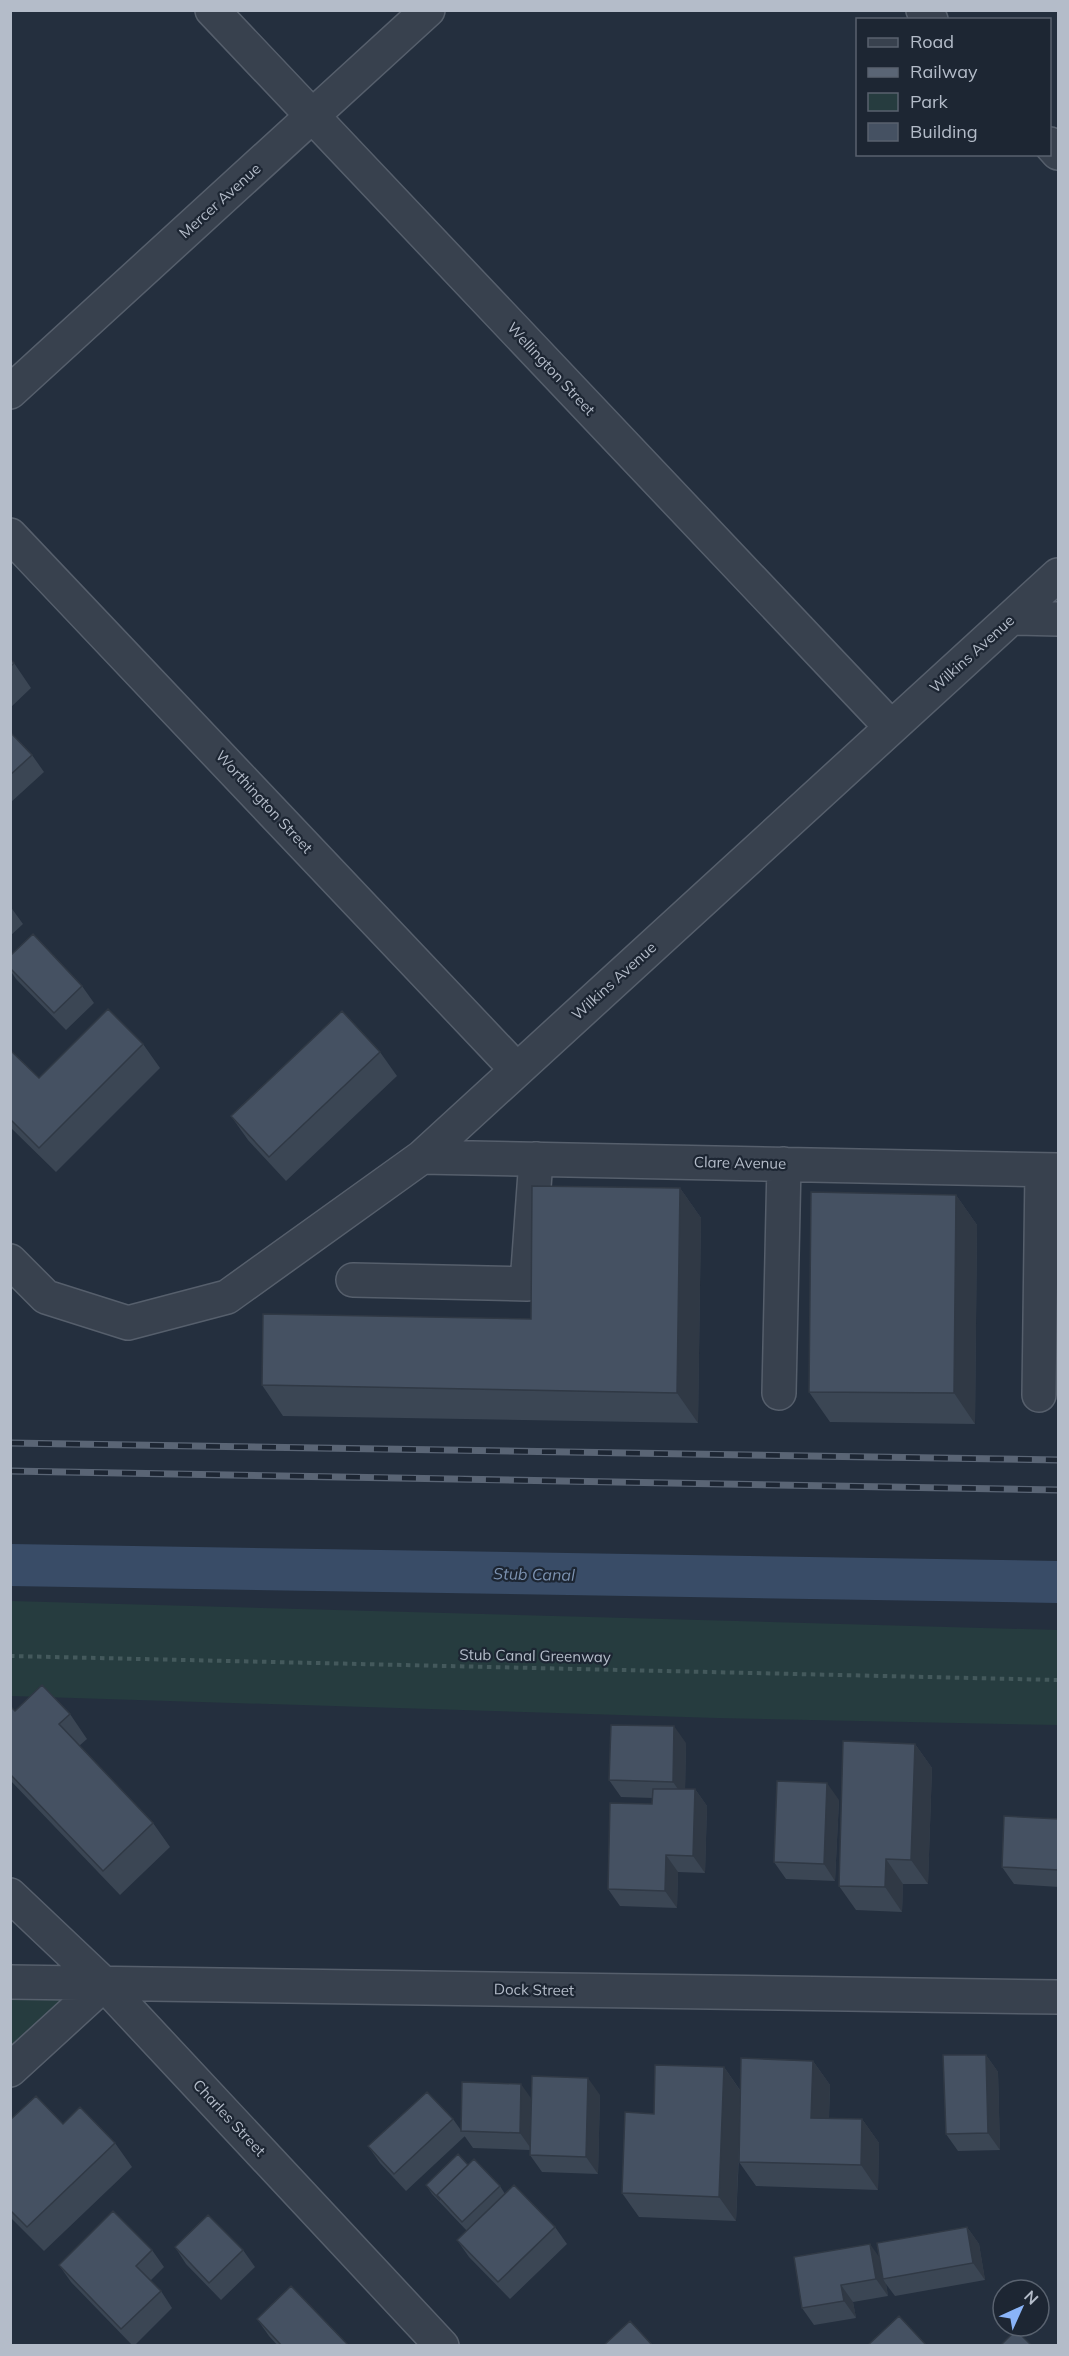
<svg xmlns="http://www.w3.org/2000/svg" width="1069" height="2356" font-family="Mulish,sans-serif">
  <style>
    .green { fill: #263c3f }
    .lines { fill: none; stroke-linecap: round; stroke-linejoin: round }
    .canal { stroke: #394c67; stroke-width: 42 }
    .minor-casing { stroke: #565f6c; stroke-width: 36 }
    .path { stroke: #44595c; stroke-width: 4; stroke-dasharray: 4.5 4.5; stroke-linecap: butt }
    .minor { stroke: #38414e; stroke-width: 33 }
    .rail-casing { stroke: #5a6575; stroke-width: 7 }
    .rail { stroke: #1d2633; stroke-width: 4.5; stroke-dasharray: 14; stroke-linecap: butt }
    .wall { fill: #3b4654 }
    .shaded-wall { fill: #303945 }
    .building { fill: #455162; stroke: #303945; stroke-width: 1.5 }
    .labels { text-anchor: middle; stroke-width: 4.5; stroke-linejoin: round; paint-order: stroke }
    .street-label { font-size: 15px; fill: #b4bcc9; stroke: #1d2633 }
    .water-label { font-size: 16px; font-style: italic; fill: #7c92b1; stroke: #1d2633 }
  </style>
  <rect width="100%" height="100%" fill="#242f3e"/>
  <path class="green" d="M11,1601L1058,1630V1725L717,1718L11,1696Z
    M11,1982L104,1984L11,2070Z"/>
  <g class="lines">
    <path class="canal" d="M10,1565L1058,1582"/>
    <defs>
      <path id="minor" d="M212,10L891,727
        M923,10L931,20
        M1050,144L1058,153
        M10,392L428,10
        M10,535L517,1070
        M1011,618L1058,619
        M422,1157L1058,1170
        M10,1261L46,1297L128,1323L227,1297L422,1157L1058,575
        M353,1280L527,1284L536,1159
        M779,1393L784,1164
        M1039,1395L1042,1170
        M10,1895L104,1984L442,2346
        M10,1982L1058,1997
        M10,2070L104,1984"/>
    </defs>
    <use href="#minor" class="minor-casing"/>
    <path class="path" d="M10,1656L1058,1680"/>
    <use href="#minor" class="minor"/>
    <defs>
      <path id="rail" d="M10,1443L1058,1460
        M10,1471L1058,1490"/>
    </defs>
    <use href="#rail" class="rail-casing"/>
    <use href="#rail" class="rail"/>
  </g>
  <path class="wall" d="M10,659L14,663L31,688L10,708Z
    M10,732L32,755L44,772L10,803Z
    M10,906L23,924L10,936Z
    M10,956L82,986L94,1003L66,1030L16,979L10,970Z
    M143,1044L160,1068L56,1172L10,1127V1050L39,1078Z
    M380,1052L397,1076L286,1181L248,1140L231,1116Z
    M680,1188L701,1218L698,1423L283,1416L262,1385L531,1319Z
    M956,1195L977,1225L975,1424L830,1422L809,1392Z
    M10,1706L15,1711L70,1714L87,1739L79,1746L153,1823L170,1847L120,1895L10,1780Z
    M686,1743L685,1789H695L707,1806L705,1873L678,1872L677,1908L620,1906L608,1889L652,1804L653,1798L621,1797L609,1780Z
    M915,1744L932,1768L928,1884H903L902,1912L856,1910L839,1886Z
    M839,1800L835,1881L786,1879L774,1862Z
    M1059,1819V1887L1014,1884L1002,1867Z
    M986,2055L998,2072L1000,2150L958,2151L946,2134Z
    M813,2061L830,2085L829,2118L862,2119L879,2143L878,2190L756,2186L739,2162V2155L736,2221L639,2217L622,2193L654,2114L724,2067L740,2090Z
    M600,2095L598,2174L542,2172L530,2155V2150L473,2148L461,2131L532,2099Z
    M453,2119L465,2136L406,2191L380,2163L368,2146Z
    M10,2120L63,2124L115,2143L132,2167L44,2251L10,2217Z
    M468,2165L500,2186L505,2194L555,2227L567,2244L510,2299L469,2257L457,2240L467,2231L432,2194L426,2185Z
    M967,2227L979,2244L985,2280L895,2296L886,2284L888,2296L853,2302L856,2318L814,2325L802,2308L879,2256Z
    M175,2247L243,2250L255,2267L221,2300L186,2264Z
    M152,2250L164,2267L150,2281L161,2291L172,2308L134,2346H133L71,2282L59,2265Z
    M257,2319L349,2346H278L269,2336Z"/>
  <path class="shaded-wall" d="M680,1188L701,1218L698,1423L677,1393Z
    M956,1195L977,1225L975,1424L954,1393Z
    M674,1726L686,1743L685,1799L673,1782Z
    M915,1744L932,1768L928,1884L911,1860Z
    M827,1783L839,1800L835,1881L824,1864Z
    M695,1789L707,1806L705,1873L693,1856Z
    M666,1855L678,1872L677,1908L665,1891Z
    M886,1859L903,1884L902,1912L885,1887Z
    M986,2055L998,2072L1000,2150L988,2133Z
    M813,2061L830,2085L828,2142L811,2118Z
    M724,2067L741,2092L736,2221L719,2197Z
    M588,2078L600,2095L598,2174L586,2157Z
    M521,2084L533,2101L532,2150L520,2133Z
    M862,2119L879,2143L878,2190L861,2165Z
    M967,2227L979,2244L985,2280L973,2263Z
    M870,2244L882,2261L883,2279L886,2284L888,2296L876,2279Z
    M841,2285L853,2302L856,2318L844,2301Z"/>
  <path class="building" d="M10,659L14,663L10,667Z
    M10,732L32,755L10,775Z
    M33,934L82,986L54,1013L10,968V956Z
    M108,1009L143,1044L39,1148L10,1119V1050L39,1078Z
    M342,1011L380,1052L269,1157L231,1116Z
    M532,1186L680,1188L677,1393L262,1385L263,1314L531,1319Z
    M811,1192L956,1195L954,1393L809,1392Z
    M42,1685L70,1714L59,1724L153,1823L103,1871L10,1774V1706L15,1711Z
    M611,1725L674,1726L673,1782L609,1780Z
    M843,1741L915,1744L911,1860L886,1859L885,1887L839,1886Z
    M777,1781L827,1783L824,1864L774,1862Z
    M653,1789H695L693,1856L666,1855L665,1891L608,1889L610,1803L652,1804Z
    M1004,1816L1059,1819V1870L1002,1867Z
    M943,2055H986L988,2133L946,2134Z
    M741,2058L813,2061L811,2118L862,2119L861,2165L739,2162Z
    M655,2065L724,2067L719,2197L622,2193L625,2112L654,2114Z
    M532,2076L588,2078L586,2157L530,2155Z
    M462,2082L521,2084L520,2133L461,2131Z
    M427,2092L453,2119L394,2174L368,2146Z
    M36,2096L63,2124L80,2107L115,2143L27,2227L10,2210V2120Z
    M458,2154L468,2165L437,2195L440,2200L426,2185Z
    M474,2159L500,2186L462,2222L437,2195Z
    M514,2185L555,2227L498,2282L457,2240Z
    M113,2211L152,2250L136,2266L161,2291L121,2329L59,2265Z
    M208,2215L243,2250L209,2283L175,2247Z
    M967,2227L973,2263L883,2279L877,2243Z
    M870,2244L876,2279L841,2285L844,2301L802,2308L794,2257Z
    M291,2286L349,2346H282L257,2319Z
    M899,2316L927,2346H867Z
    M630,2321L653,2346H603Z
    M1016,2330L1032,2346H1000Z"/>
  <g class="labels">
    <g class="street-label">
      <text transform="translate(220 201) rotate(-42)" y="5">Mercer Avenue</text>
      <text transform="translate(551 369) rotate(47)" y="5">Wellington Street</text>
      <text transform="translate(972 654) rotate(-42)" y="5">Wilkins Avenue</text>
      <text transform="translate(264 802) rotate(47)" y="5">Worthington Street</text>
      <text transform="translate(614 981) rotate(-42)" y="5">Wilkins Avenue</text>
      <text transform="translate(740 1163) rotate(1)" y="5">Clare Avenue</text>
      <text transform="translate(535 1656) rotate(1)" y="5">Stub Canal Greenway</text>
      <text transform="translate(534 1990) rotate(1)" y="5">Dock Street</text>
      <text transform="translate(229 2118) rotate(47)" y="5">Charles Street</text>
    </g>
    <g class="water-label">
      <text transform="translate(534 1574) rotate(1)" y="6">Stub Canal</text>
    </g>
  </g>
  <rect width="1069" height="2356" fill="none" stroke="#b4bcc9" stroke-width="24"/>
  <rect x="856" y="18" width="195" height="138" fill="#1d2633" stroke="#59626f" stroke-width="1.5"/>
  <rect x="868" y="38" width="30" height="9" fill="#38414e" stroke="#59626f" stroke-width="1.5"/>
  <text x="910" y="48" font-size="18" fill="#b4bcc9">Road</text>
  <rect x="868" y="68" width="30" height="9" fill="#5a6575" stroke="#59626f" stroke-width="1.5"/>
  <text x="910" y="78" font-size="18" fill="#b4bcc9">Railway</text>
  <rect x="868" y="93" width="30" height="18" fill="#263c3f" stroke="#59626f" stroke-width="1.5"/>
  <text x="910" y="108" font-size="18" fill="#b4bcc9">Park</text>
  <rect x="868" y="123" width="30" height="18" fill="#455162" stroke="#59626f" stroke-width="1.5"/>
  <text x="910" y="138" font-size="18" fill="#b4bcc9">Building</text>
  <g transform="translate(1021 2308) rotate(45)"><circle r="28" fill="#1d2633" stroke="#59626f" stroke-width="1.5"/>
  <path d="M0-4.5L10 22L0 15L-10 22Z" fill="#8ab4f8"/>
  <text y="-9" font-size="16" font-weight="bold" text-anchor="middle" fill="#b4bcc9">N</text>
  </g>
</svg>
